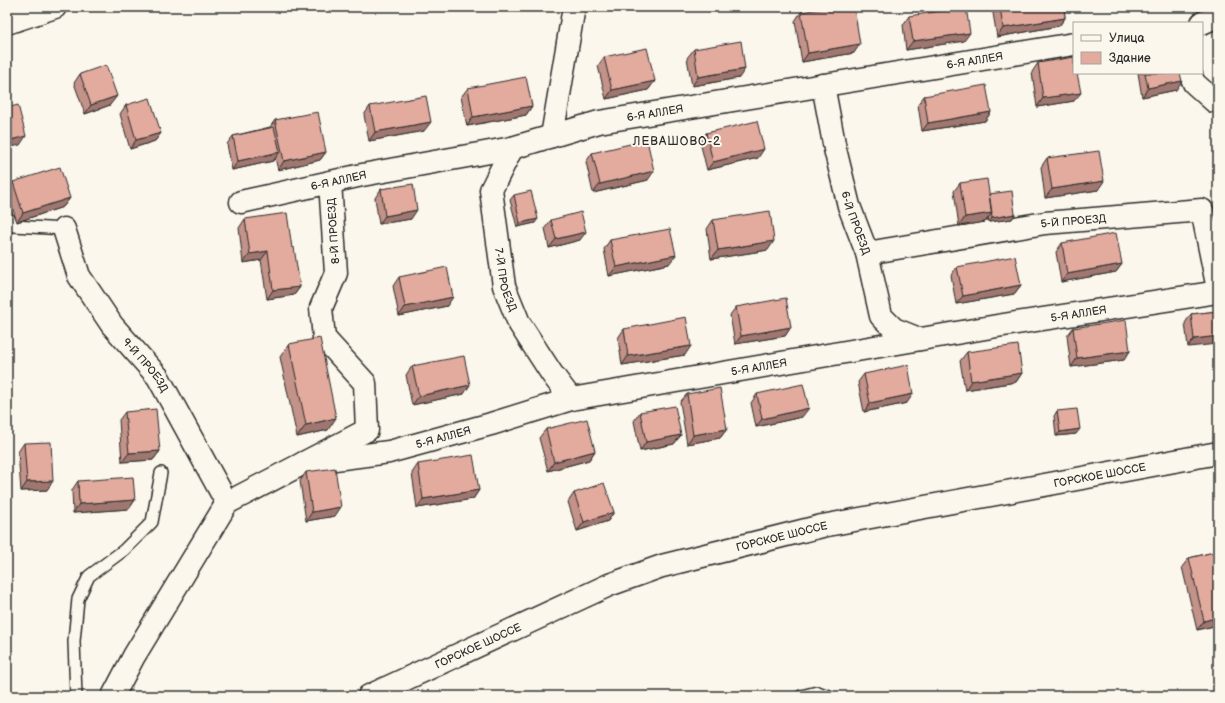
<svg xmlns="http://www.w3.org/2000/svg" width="1225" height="703" font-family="'Balsamiq Sans',sans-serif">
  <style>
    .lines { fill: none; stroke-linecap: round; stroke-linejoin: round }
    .lane-casing { stroke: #2b2b2b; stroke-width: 14 }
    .street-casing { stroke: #2b2b2b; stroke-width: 25 }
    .secondary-casing { stroke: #2b2b2b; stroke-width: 25 }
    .lane { stroke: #fbf7ec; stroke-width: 11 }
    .street { stroke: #fbf7ec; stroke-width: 22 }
    .secondary { stroke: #fbf7ec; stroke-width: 22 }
    .wall { fill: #c39288; stroke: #2b2b2b }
    .shaded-wall { fill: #9f776f; stroke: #2b2b2b }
    .building { fill: #e3aa9e; stroke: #2b2b2b }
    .labels { text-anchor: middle; stroke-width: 4; stroke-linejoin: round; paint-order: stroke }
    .street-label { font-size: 11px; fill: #2b2b2b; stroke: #fbf7ec }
    .neighbourhood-label { font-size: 12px; letter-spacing: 1px; fill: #2b2b2b; stroke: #fbf7ec }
  </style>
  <rect width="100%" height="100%" fill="#fbf7ec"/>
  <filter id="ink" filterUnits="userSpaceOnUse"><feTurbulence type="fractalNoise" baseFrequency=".025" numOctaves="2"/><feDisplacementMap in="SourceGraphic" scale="8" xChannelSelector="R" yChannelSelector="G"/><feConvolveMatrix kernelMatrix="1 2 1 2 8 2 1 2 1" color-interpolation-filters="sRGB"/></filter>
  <g filter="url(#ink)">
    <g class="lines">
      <defs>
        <path id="lane" d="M7,217L14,226L64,229
          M76,696L74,641L78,599L89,576L124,550L152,522L161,473
          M801,696L817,692L829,696"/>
        <g id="street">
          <path d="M7,23L55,7"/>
          <path d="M1202,23L1218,16"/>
          <path d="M1190,73L1194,83L1214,101H1218"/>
          <path id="s1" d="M823,85L835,149L849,206L867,253L881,316L894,329L919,339"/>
          <path d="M552,136L574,7"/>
          <path id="s2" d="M512,148L491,190L504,286L519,323L552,374L571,399"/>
          <path id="s3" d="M241,202L362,175L512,148L599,122L1074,44"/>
          <path id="s4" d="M64,229L79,276L112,325L158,377L227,503"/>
          <path id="s5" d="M867,253L1045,223L1202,210L1218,289"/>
          <path id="s6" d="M304,463L389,452L491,424L571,399L997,326L1218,292"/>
          <path d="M113,696L134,656L227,503L367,430L365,383L324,338L321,308L336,273L330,182"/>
        </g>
        <g id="secondary">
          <path id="s7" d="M369,696L609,585L662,566L822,526L1218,453"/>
        </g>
      </defs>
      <use href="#lane" class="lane-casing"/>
      <use href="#street" class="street-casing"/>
      <use href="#secondary" class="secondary-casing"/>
      <use href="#lane" class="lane"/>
      <use href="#street" class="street"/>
      <use href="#secondary" class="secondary"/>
    </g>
    <path class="wall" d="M992,7H1064L1065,18L1059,26L997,37Z
      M801,12L854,53L802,62L795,21Z
      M909,16L964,41L906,50L903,25Z
      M694,49L739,78L692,86L687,58Z
      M604,57L655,81L648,90L606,99L598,66Z
      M1038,63L1074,101L1037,107L1032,72Z
      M1138,73H1180L1176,90L1142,97Z
      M80,74L110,105L85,114L74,83Z
      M468,88L532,106L526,115L467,126L461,97Z
      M924,96L991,112L985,121L922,131L918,105Z
      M126,105L161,133L155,141L130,149L120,114Z
      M370,106L424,131L369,141L364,115Z
      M275,120L326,152L320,160L278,170L275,158L273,161L232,170L227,144L233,136L270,127Z
      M706,133L758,158L707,170L700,142Z
      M592,153L648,180L593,193L586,162Z
      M1047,158L1098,190L1045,198L1041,167Z
      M13,182L70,198L63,207L17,222L7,191Z
      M960,183L989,194L1015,214L1012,219L989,222L988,218L985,222L959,226L954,191Z
      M381,189L411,219L379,224L375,198Z
      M514,195L535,223L517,227L510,200Z
      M245,219L292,248L300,287L294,295L267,299L261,260L243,263L239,228Z
      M551,220L580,240L549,248L545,228Z
      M713,220L768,250L711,259L707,229Z
      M610,240L669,264L609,276L604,249Z
      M1062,243L1122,264L1116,272L1061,282L1056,252Z
      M957,267L1021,285L1014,294L956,304L951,275Z
      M399,277L447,306L399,316L393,286Z
      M736,307L791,327L785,336L735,344L730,315Z
      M1218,311L1188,347L1185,323L1191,314Z
      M1073,328L1130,351L1124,360L1071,367L1067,336Z
      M624,329L685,355L622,365L618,338Z
      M289,344L328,430L297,437L280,357Z
      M967,352L1022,373L1016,382L965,390L960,361Z
      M412,366L464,394L412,405L406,375Z
      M864,374L907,403L864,412L858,382Z
      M687,394L727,429L720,438L687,444L680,402Z
      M757,394L802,417L756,427L751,403Z
      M1057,411L1076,434L1056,436L1054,416Z
      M125,412L160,451L153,460L122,462L119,420Z
      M640,412L681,435L674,444L640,451L634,421Z
      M546,429L595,451L589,460L548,471L539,438Z
      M24,443L47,490L21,491L18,452Z
      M418,464L479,490L473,499L417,508L412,473Z
      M306,472L335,516L306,521L300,481Z
      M78,481L135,500L129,509L73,513L72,490Z
      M574,493L614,512L608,521L577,531L568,502Z
      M1218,551V625L1197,630L1182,567L1189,558Z"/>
    <path class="shaded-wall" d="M1065,18L1059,26L997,37L1003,28Z
      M970,33L964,41L906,50L913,41Z
      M860,44L854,53L802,62L808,53Z
      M745,69L739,78L692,86L698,77Z
      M655,81L648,90L606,99L612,90Z
      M1182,81L1176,90L1142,97L1148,88Z
      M1081,93L1074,101L1037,107L1043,98Z
      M117,96L110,105L85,114L91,105Z
      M532,106L526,115L467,126L473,117Z
      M991,112L985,121L922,131L928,123Z
      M431,122L424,131L369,141L375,132Z
      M161,133L155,141L130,149L136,140Z
      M26,136L20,145L7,148V141Z
      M764,149L758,158L707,170L713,162Z
      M280,152L273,161L232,170L238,161Z
      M326,152L320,160L278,170L284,161Z
      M654,171L648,180L593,193L600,184Z
      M1104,181L1098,190L1045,198L1052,189Z
      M70,198L63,207L17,222L23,213Z
      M417,210L411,219L379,224L385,216Z
      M992,213L985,222L959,226L965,217Z
      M1015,214L1012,219L989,222L992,218Z
      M538,219L535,223L517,227L520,223Z
      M586,232L580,240L549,248L556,239Z
      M774,241L768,250L711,259L718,250Z
      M268,251L261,260L243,263L250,254Z
      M676,255L669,264L609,276L616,267Z
      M1122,264L1116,272L1061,282L1067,274Z
      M1021,285L1014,294L956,304L963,296Z
      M300,287L294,295L267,299L273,290Z
      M453,297L447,306L399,316L405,307Z
      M791,327L785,336L735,344L741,336Z
      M1218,336V344L1188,347L1194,339Z
      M691,346L685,355L622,365L628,356Z
      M1130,351L1124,360L1071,367L1077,358Z
      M1022,373L1016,382L965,390L971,381Z
      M470,385L464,394L412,405L419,396Z
      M913,394L907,403L864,412L870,403Z
      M809,408L802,417L756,427L762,419Z
      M336,418L328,430L297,437L306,425Z
      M727,429L720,438L687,444L693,435Z
      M1080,429L1076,434L1056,436L1060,432Z
      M681,435L674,444L640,451L646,442Z
      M160,451L153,460L122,462L129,453Z
      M595,451L589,460L548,471L554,462Z
      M53,481L47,490L21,491L27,482Z
      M479,490L473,499L417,508L423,499Z
      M135,500L129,509L73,513L79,504Z
      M341,507L335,516L306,521L312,512Z
      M614,512L608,521L577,531L584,522Z
      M1218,617V625L1197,630L1204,621Z"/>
    <path class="building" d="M831,7H854L860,44L808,53L801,12Z
      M966,7L970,33L913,41L909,16Z
      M1000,7H1064L1065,18L1003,28Z
      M741,41L745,69L698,77L694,49Z
      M647,48L655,81L612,90L604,57Z
      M1074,57V73H1077L1081,93L1043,98L1038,63Z
      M106,65L117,96L91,105L80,74Z
      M1145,73H1180L1182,81L1148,88Z
      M526,77L532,106L473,117L468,88Z
      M986,85L991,112L928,123L924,96Z
      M426,96L431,122L375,132L370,106Z
      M150,98L161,133L136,140L126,105Z
      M18,105L26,136L7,141V108Z
      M318,112L326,152L284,161L275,120Z
      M757,121L764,149L713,162L706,133Z
      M274,127L280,152L238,161L233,136Z
      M647,140L654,171L600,184L592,153Z
      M1099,151L1104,181L1052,189L1047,158Z
      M60,167L70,198L23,213L13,182Z
      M987,179L992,213L965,217L960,183Z
      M413,184L417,210L385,216L381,189Z
      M531,191L538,219L520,223L514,195Z
      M1012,191L1015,214L992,218L989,194Z
      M770,211L774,241L718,250L713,220Z
      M581,212L586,232L556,239L551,220Z
      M287,213L292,248L294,247L300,287L273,290L268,251L250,254L245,219Z
      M670,229L676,255L616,267L610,240Z
      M1116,233L1122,264L1067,274L1062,243Z
      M1015,256L1021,285L963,296L957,267Z
      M447,267L453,297L405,307L399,277Z
      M786,298L791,327L741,336L736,307Z
      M1218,311V336L1194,339L1191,314Z
      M686,317L691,346L628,356L624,329Z
      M1126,320L1130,351L1077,358L1073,328Z
      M320,338L336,418L306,425L289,344Z
      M1018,345L1022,373L971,381L967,352Z
      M464,356L470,385L419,396L412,366Z
      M908,365L913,394L870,403L864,374Z
      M803,384L809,408L762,419L757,394Z
      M720,388L727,429L693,435L687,394Z
      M675,406L681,435L646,442L640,412Z
      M156,409L160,451L129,453L125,412Z
      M1077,409L1080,429L1060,432L1057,411Z
      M587,419L595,451L554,462L546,429Z
      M51,442L53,481L27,482L24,443Z
      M473,455L479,490L423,499L418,464Z
      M335,468L341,507L312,512L306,472Z
      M133,477L135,500L79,504L78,481Z
      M604,483L614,512L584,522L574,493Z
      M1218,551V617L1204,621L1189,558Z"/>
  </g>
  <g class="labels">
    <g class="street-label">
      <text dy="4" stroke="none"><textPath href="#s3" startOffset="748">6-Я АЛЛЕЯ</textPath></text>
      <text dy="4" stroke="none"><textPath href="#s3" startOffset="424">6-Я АЛЛЕЯ</textPath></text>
      <text dy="4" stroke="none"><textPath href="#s3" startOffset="100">6-Я АЛЛЕЯ</textPath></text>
      <text dy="4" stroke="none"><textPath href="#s5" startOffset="209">5-Й ПРОЕЗД</textPath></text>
      <text dy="4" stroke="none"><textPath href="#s1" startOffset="142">6-Й ПРОЕЗД</textPath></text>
      <text transform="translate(333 231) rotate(-94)" y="4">8-Й ПРОЕЗД</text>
      <text dy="4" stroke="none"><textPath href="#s2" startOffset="138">7-Й ПРОЕЗД</textPath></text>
      <text dy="4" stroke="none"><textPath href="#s6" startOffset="790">5-Я АЛЛЕЯ</textPath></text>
      <text dy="4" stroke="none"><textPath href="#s4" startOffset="161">9-Й ПРОЕЗД</textPath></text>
      <text dy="4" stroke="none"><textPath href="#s6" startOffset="466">5-Я АЛЛЕЯ</textPath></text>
      <text dy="4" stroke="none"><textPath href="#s6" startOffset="142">5-Я АЛЛЕЯ</textPath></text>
      <text dy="4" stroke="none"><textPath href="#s7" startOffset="768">ГОРСКОЕ ШОССЕ</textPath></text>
      <text dy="4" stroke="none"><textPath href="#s7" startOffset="444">ГОРСКОЕ ШОССЕ</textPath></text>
      <text dy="4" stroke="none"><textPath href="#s7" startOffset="120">ГОРСКОЕ ШОССЕ</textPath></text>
    </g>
    <g class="neighbourhood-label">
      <text x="677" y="145">ЛЕВАШОВО-2</text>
    </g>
  </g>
  <rect width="1225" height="703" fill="none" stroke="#fbf7ec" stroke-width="24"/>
  <rect x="12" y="12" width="1201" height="679" fill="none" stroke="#2b2b2b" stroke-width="1.5" filter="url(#ink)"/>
  <rect x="1073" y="22" width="130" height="52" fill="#fbf7ec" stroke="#a8a59f"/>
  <rect x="1081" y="35" width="20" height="6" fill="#fbf7ec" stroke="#a8a59f"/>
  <text x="1109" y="42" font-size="12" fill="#2b2b2b">Улица</text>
  <rect x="1081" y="52" width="20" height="12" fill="#e3aa9e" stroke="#a8a59f"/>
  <text x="1109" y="62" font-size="12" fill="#2b2b2b">Здание</text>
</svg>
